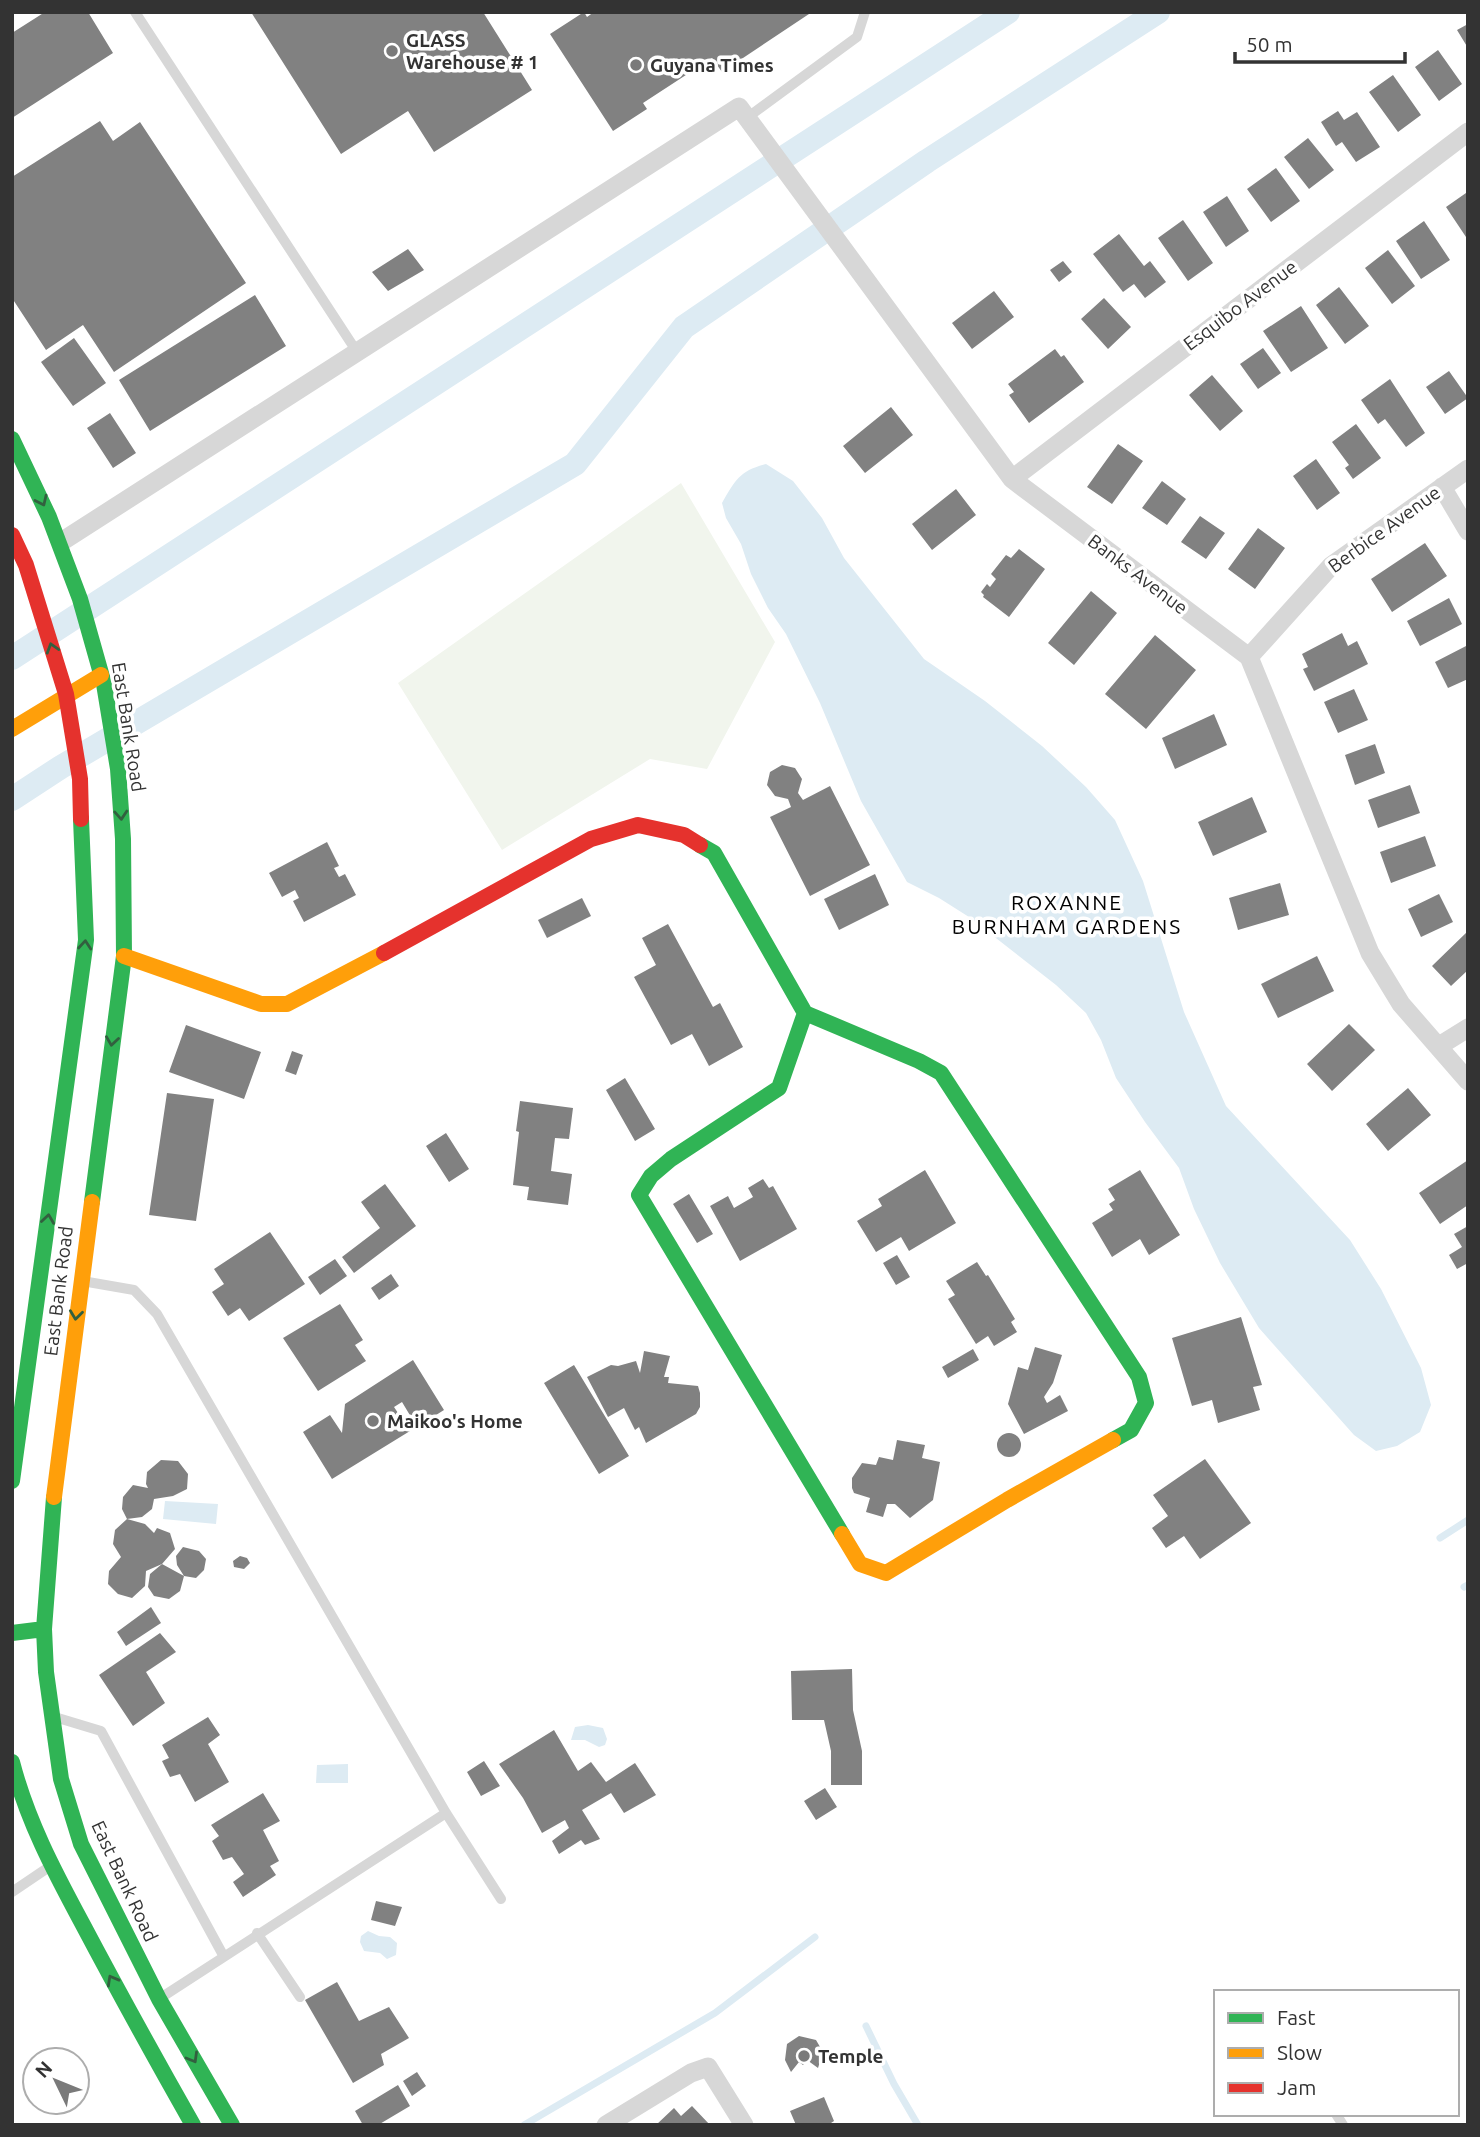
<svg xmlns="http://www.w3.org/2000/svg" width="1480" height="2137" font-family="Ubuntu,sans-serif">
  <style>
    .green { fill: #f1f5ed }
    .water { fill: #ddebf3 }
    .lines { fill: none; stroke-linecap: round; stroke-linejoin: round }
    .stream { stroke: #ddebf3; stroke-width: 7 }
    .canal { stroke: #ddebf3; stroke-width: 24 }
    .building { fill: #818181 }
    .lane { stroke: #d7d7d7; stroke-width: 10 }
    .street { stroke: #d7d7d7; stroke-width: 19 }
    .fast { stroke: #30b455; stroke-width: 16 }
    .slow { stroke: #ff9f0a; stroke-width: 16 }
    .jam { stroke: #e5322d; stroke-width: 16 }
    .oneway { stroke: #32603f }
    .poi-dot { fill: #7a7a7a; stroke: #fff; stroke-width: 2.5 }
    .labels { text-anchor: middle; stroke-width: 7; stroke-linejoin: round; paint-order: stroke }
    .poi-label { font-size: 19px; font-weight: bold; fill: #333; stroke: #fff; text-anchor: start }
    .street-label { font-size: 19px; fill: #333; stroke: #fff }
    .neighbourhood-label { font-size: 21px; letter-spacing: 2px; fill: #000; stroke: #fff }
  </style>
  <rect width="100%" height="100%" fill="#fff"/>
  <path class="green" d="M681,483L775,642L707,769L650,759L502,850L398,683Z"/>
  <path class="water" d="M766,464L793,481L822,518L844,558L924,659L985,701L1042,746L1086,787L1115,820L1143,881L1184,1012L1226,1106L1350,1240L1381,1289L1421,1368L1431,1405L1420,1432L1397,1446L1376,1451L1354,1435L1259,1328L1220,1263L1194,1209L1179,1168L1145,1122L1116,1078L1101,1040L1086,1013L1056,985L969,917L939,898L907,882L861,801L820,703L786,634L768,608L751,574L741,544L726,518L722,503C736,479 740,471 766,464Z
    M165,1501L218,1504L216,1524L163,1519Z
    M588,1725L603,1728L607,1739L605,1745L599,1747L585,1740H571L575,1727Z
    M348,1764V1783H316L317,1765Z
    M368,1931L379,1936L390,1937L397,1943L396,1955L387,1959L380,1953L364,1951L360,1942L361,1936Z"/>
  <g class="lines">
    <path class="stream" d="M1440,1538L1468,1520
      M1464,1587L1468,1585
      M866,2026L894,2084L918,2125
      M524,2125L715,2013L815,1937"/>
    <path class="canal" d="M12,658L1008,12
      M12,799L61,767L575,464L684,327L927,161L1158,12"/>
  </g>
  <path class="building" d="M45,12H88L113,53L12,118V33Z
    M251,12H483L532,90L434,152L408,111L341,154Z
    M584,12L587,17L594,12H808L809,14L722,72L712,58L643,103L647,109L613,131L550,34Z
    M1468,24V48L1457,30Z
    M1438,50L1462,84L1439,101L1415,67Z
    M1393,75L1421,115L1398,132L1369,92Z
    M1338,111L1344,120L1357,112L1380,147L1356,162L1342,142L1336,146L1321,122Z
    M100,121L113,141L140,122L246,283L114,372L83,325L46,350L12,298V177Z
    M1308,138L1334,170L1309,189L1284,157Z
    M1276,168L1300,201L1271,222L1247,189Z
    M1466,193L1468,196V240L1446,207Z
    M1227,196L1249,231L1226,247L1203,212Z
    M1183,220L1213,263L1188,281L1158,238Z
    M1424,221L1450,260L1421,279L1396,241Z
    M1119,234L1144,266L1150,261L1166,282L1145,298L1134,284L1123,292L1093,254Z
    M408,249L424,270L388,291L372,272Z
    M1388,250L1415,286L1392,304L1365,268Z
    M1063,261L1072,272L1059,282L1050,270Z
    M1339,287L1369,326L1345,344L1316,305Z
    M994,291L1014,317L972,349L952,323Z
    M255,295L286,346L150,431L119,380Z
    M1104,298L1131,327L1108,349L1081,319Z
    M1301,306L1328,348L1291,372L1263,331Z
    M74,338L106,383L73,406L41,362Z
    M1263,348L1281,373L1258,389L1240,364Z
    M1055,349L1061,357L1064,355L1084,382L1029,423L1009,395L1014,392L1008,384Z
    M1449,371L1468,398L1445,414L1426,387Z
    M1212,375L1243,411L1220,431L1189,395Z
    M1390,379L1425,433L1406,447L1385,419L1378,424L1361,400Z
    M891,407L913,435L865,473L843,446Z
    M110,413L136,453L113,468L87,428Z
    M1356,424L1381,458L1353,479L1345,468L1349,465L1332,442Z
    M1118,444L1143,461L1112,504L1087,487Z
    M1316,459L1340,493L1317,510L1293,476Z
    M1162,481L1186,499L1167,525L1142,508Z
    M956,489L976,515L932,550L912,524Z
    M1200,516L1225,533L1206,559L1181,542Z
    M1258,528L1285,548L1255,589L1228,569Z
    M1425,543L1447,576L1392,612L1371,579Z
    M1019,549L1045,569L1009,617L983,597L984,595L981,592L987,584L990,587L996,579L991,574L1006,555L1011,558Z
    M1091,591L1117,613L1074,665L1048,643Z
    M1449,598L1462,624L1420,646L1407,621Z
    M1342,633L1348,646L1357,641L1368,664L1314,691L1303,669L1308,667L1302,654Z
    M1155,635L1196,670L1146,729L1105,694Z
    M1468,645V679L1448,688L1435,662Z
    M1354,689L1368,720L1338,733L1324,702Z
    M1214,714L1227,745L1175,769L1162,738Z
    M1375,744L1385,773L1355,785L1345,755Z
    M782,765L795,768L802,779L798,793L803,800L830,786L870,865L810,896L770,817L791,807L788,799L775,796L767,785L770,772Z
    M1410,785L1420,813L1378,828L1368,800Z
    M1252,797L1267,832L1213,856L1198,822Z
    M1425,836L1436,866L1391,883L1380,852Z
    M327,842L339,866L334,868L339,877L345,874L356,895L304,922L293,901L299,898L295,890L282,897L269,873Z
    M875,874L889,905L839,930L824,899Z
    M1280,883L1289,915L1238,930L1229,898Z
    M1439,894L1453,922L1421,937L1408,909Z
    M582,898L591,916L547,938L538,920Z
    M668,924L713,1007L720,1003L743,1047L709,1066L692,1034L671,1045L634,977L656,965L642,938Z
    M1468,931V970L1451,986L1432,966Z
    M1317,956L1334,991L1278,1018L1261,984Z
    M1349,1024L1375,1050L1332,1091L1307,1064Z
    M186,1025L261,1052L244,1099L169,1072Z
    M292,1051L303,1055L296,1075L285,1071Z
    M625,1078L655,1129L635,1141L606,1090Z
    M1408,1088L1431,1115L1388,1151L1366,1124Z
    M167,1093L214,1099L196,1221L149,1215Z
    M520,1101L573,1108L569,1139L555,1138L551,1171L572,1174L568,1205L527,1200L529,1187L513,1185L519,1132L516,1131Z
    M446,1133L469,1169L449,1182L426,1146Z
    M1468,1160V1205L1440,1224L1419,1193Z
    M925,1170L956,1223L909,1251L901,1237L876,1252L857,1221L882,1206L878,1199Z
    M1140,1170L1180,1235L1149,1255L1140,1239L1112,1257L1092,1223L1113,1210L1109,1204L1115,1200L1108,1189Z
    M763,1179L769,1188L773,1186L797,1229L740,1261L710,1206L728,1196L734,1208L753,1197L748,1188Z
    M385,1184L416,1226L354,1273L342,1257L380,1228L361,1202Z
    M689,1194L713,1234L697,1243L673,1204Z
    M1468,1226V1263L1457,1269L1449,1255L1462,1247L1454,1234Z
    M270,1232L305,1284L249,1321L240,1308L228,1316L212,1292L224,1284L214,1269Z
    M897,1255L910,1277L896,1285L883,1263Z
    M335,1259L347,1276L320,1295L308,1277Z
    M977,1262L986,1276L988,1275L1015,1319L1011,1322L1017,1332L994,1346L988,1336L976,1344L948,1299L955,1295L946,1281Z
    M391,1274L399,1286L379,1300L371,1288Z
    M340,1304L363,1340L355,1345L366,1361L318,1391L283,1338Z
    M1241,1317L1262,1385L1253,1387L1260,1410L1218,1423L1212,1400L1192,1406L1172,1338Z
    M1035,1347L1062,1355L1053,1383L1044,1397L1047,1403L1060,1395L1068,1411L1024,1434L1008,1404L1018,1367L1028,1370Z
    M973,1349L979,1360L948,1378L942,1367Z
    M644,1351L670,1356L664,1377H669L668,1383L698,1386L700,1393V1407L696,1414L646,1443L639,1427L635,1430L624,1408L608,1417L587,1377L611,1365L618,1366L636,1361L640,1373Z
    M413,1360L444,1410L417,1427L402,1402L394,1407L410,1431L332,1479L303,1432L330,1415L342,1433L345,1404Z
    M574,1365L629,1456L599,1474L544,1383Z
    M997 1445a12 12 0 1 1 24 0a12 12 0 1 1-24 0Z
    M897,1440L925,1445L922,1458L940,1462L933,1500L910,1518L895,1504H887L883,1517L866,1512L870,1498L854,1493L852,1488V1478L862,1463L876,1465L879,1457L893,1460Z
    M1205,1459L1251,1523L1200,1559L1184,1536L1166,1548L1152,1528L1168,1516L1153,1495Z
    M161,1460L178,1461L188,1474L187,1489L173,1496L154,1499L152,1509L142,1517L127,1519L122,1509L123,1497L133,1485L148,1488L146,1484L147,1472Z
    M127,1519L145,1524L154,1533L157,1528L170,1533L175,1549L162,1564L146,1571L145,1586L132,1598L118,1594L108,1584L109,1571L121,1557L113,1544L115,1530Z
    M183,1547L199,1551L206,1559L204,1570L196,1578L184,1576L177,1565L176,1556Z
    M240,1556L247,1558L250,1563L244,1569L234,1567L233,1561Z
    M162,1564L184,1576L180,1591L169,1599L154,1596L148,1587L150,1574Z
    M151,1607L161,1623L126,1646L117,1632Z
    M160,1633L176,1652L146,1672L165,1703L133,1726L99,1675Z
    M852,1669L853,1710L862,1751V1785H831V1751L824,1720H792L791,1671Z
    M208,1717L220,1735L208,1744L229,1782L195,1802L180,1774L170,1777L162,1761L169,1758L162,1745Z
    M554,1730L578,1771L591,1762L606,1782L635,1763L656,1795L624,1813L611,1793L582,1810L600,1839L585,1845L581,1840L559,1854L552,1841L569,1828L565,1820L542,1833L523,1798L499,1764Z
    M484,1761L500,1786L481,1796L467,1772Z
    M825,1788L837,1807L816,1820L804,1801Z
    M263,1793L280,1821L263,1830L279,1861L270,1866L276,1875L243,1897L233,1882L244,1874L232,1857L223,1860L212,1841L219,1836L211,1825Z
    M376,1901L402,1907L395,1926L371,1920Z
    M337,1982L359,2021L389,2007L409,2038L381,2054L384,2065L353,2083L305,2000Z
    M799,2036L816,2040L823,2052L818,2068L807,2060L803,2065L799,2062L791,2072L785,2060L787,2044Z
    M417,2072L426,2086L412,2096L403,2081Z
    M398,2085L410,2106L378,2125H363L355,2111Z
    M824,2097L834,2121L828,2125H796L790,2111Z
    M692,2106L710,2125H656L674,2108L681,2116Z"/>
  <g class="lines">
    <path class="lane" d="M135,12L357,352
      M748,117L857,37L865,12
      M88,1282L134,1290L157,1314L446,1813L501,1899
      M58,1718L101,1731L223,1955
      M12,1892L49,1867
      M257,1933L300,1997
      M162,1997L446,1813
      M1336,2114L1343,2125"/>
    <path class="street" d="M1012,479L1468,132
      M1442,487L1468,531
      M61,542L739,107L1012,479L1249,657L1370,953L1401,1004L1468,1081
      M1249,657L1331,566L1468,469
      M1439,1046L1468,1028
      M606,2125L691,2073L708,2067L744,2125"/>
    <path class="fast" d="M12,439L49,517L80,599L104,684L118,769L123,839L124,956L92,1202
      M700,845L714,853L805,1013L919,1061L941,1073L1139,1377L1146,1403L1131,1430L1113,1440
      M805,1013L779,1088L671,1159L651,1176L639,1195L842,1534
      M12,1481L86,940L81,819
      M54,1497L44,1629L46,1672L61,1779L81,1844L159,1999L232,2125
      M12,1633L44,1629
      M12,1762C27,1820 54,1871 82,1923C118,1991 155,2058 193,2125"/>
    <path class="slow" d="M12,729L101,675
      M124,956L261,1004H287L384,953
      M54,1497L92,1202
      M842,1534L860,1564L886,1573L1007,1500L1113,1440"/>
    <path class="jam" d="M12,535L26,565L66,694L80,779L81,819
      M384,953L591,839L638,825L684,835L700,845"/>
  </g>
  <defs><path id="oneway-chevron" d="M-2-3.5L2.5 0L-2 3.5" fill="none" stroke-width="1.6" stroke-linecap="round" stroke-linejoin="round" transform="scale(1.75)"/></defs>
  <g class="oneway">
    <use href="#oneway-chevron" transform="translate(42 501) rotate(65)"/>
    <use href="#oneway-chevron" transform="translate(52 648) rotate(-107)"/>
    <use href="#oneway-chevron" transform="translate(121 815) rotate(86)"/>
    <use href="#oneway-chevron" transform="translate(85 945) rotate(-85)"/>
    <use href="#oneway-chevron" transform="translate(112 1041) rotate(98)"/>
    <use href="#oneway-chevron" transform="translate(48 1219) rotate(-82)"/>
    <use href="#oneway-chevron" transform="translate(76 1315) rotate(97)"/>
    <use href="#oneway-chevron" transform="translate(112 1980) rotate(-119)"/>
    <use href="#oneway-chevron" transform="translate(193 2058) rotate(60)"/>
  </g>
  <g class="poi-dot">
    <circle cx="392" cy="51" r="7"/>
    <circle cx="636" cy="65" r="7"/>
    <circle cx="373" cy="1421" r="7"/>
    <circle cx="804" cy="2056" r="7"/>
  </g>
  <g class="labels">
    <g class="poi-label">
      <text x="406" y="47">GLASS<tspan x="406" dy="22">Warehouse # 1</tspan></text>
      <text x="650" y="72">Guyana Times</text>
      <text x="387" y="1428">Maikoo's Home</text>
      <text x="818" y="2063">Temple</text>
    </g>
    <g class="street-label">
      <text transform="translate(1240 305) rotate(-37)" y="7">Esquibo Avenue</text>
      <text transform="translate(1384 529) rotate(-36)" y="7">Berbice Avenue</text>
      <text transform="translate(1138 574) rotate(37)" y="7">Banks Avenue</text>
      <text transform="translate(129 727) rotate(81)" y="7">East Bank Road</text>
      <text transform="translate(58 1291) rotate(-83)" y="7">East Bank Road</text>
      <text transform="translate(125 1881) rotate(65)" y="7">East Bank Road</text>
    </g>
    <g class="neighbourhood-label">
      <text x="1067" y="910">ROXANNE<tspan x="1067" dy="24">BURNHAM GARDENS</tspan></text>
    </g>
  </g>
  <rect width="1480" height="2137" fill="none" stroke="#333333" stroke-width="28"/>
  <rect x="1214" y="1990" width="245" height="126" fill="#ffffff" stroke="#adadad" stroke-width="2"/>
  <rect x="1228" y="2013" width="35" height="10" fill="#30b455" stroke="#adadad" stroke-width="2"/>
  <text x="1277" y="2025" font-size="21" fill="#333333">Fast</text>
  <rect x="1228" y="2048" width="35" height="10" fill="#ff9f0a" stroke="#adadad" stroke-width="2"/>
  <text x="1277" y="2060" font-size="21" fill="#333333">Slow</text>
  <rect x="1228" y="2083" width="35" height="10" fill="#e5322d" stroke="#adadad" stroke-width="2"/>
  <text x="1277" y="2095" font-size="21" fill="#333333">Jam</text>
  <g transform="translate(56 2081) rotate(313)"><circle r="33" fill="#ffffff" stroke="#adadad" stroke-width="2"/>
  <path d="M0-5L12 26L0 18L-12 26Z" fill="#7a7a7a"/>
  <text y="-10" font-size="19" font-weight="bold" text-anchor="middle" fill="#333333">N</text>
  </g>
  <path d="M1235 52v10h170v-10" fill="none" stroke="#333333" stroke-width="3.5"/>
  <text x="1246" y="52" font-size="21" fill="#333333" stroke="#ffffff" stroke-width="5" paint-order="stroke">50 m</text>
</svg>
